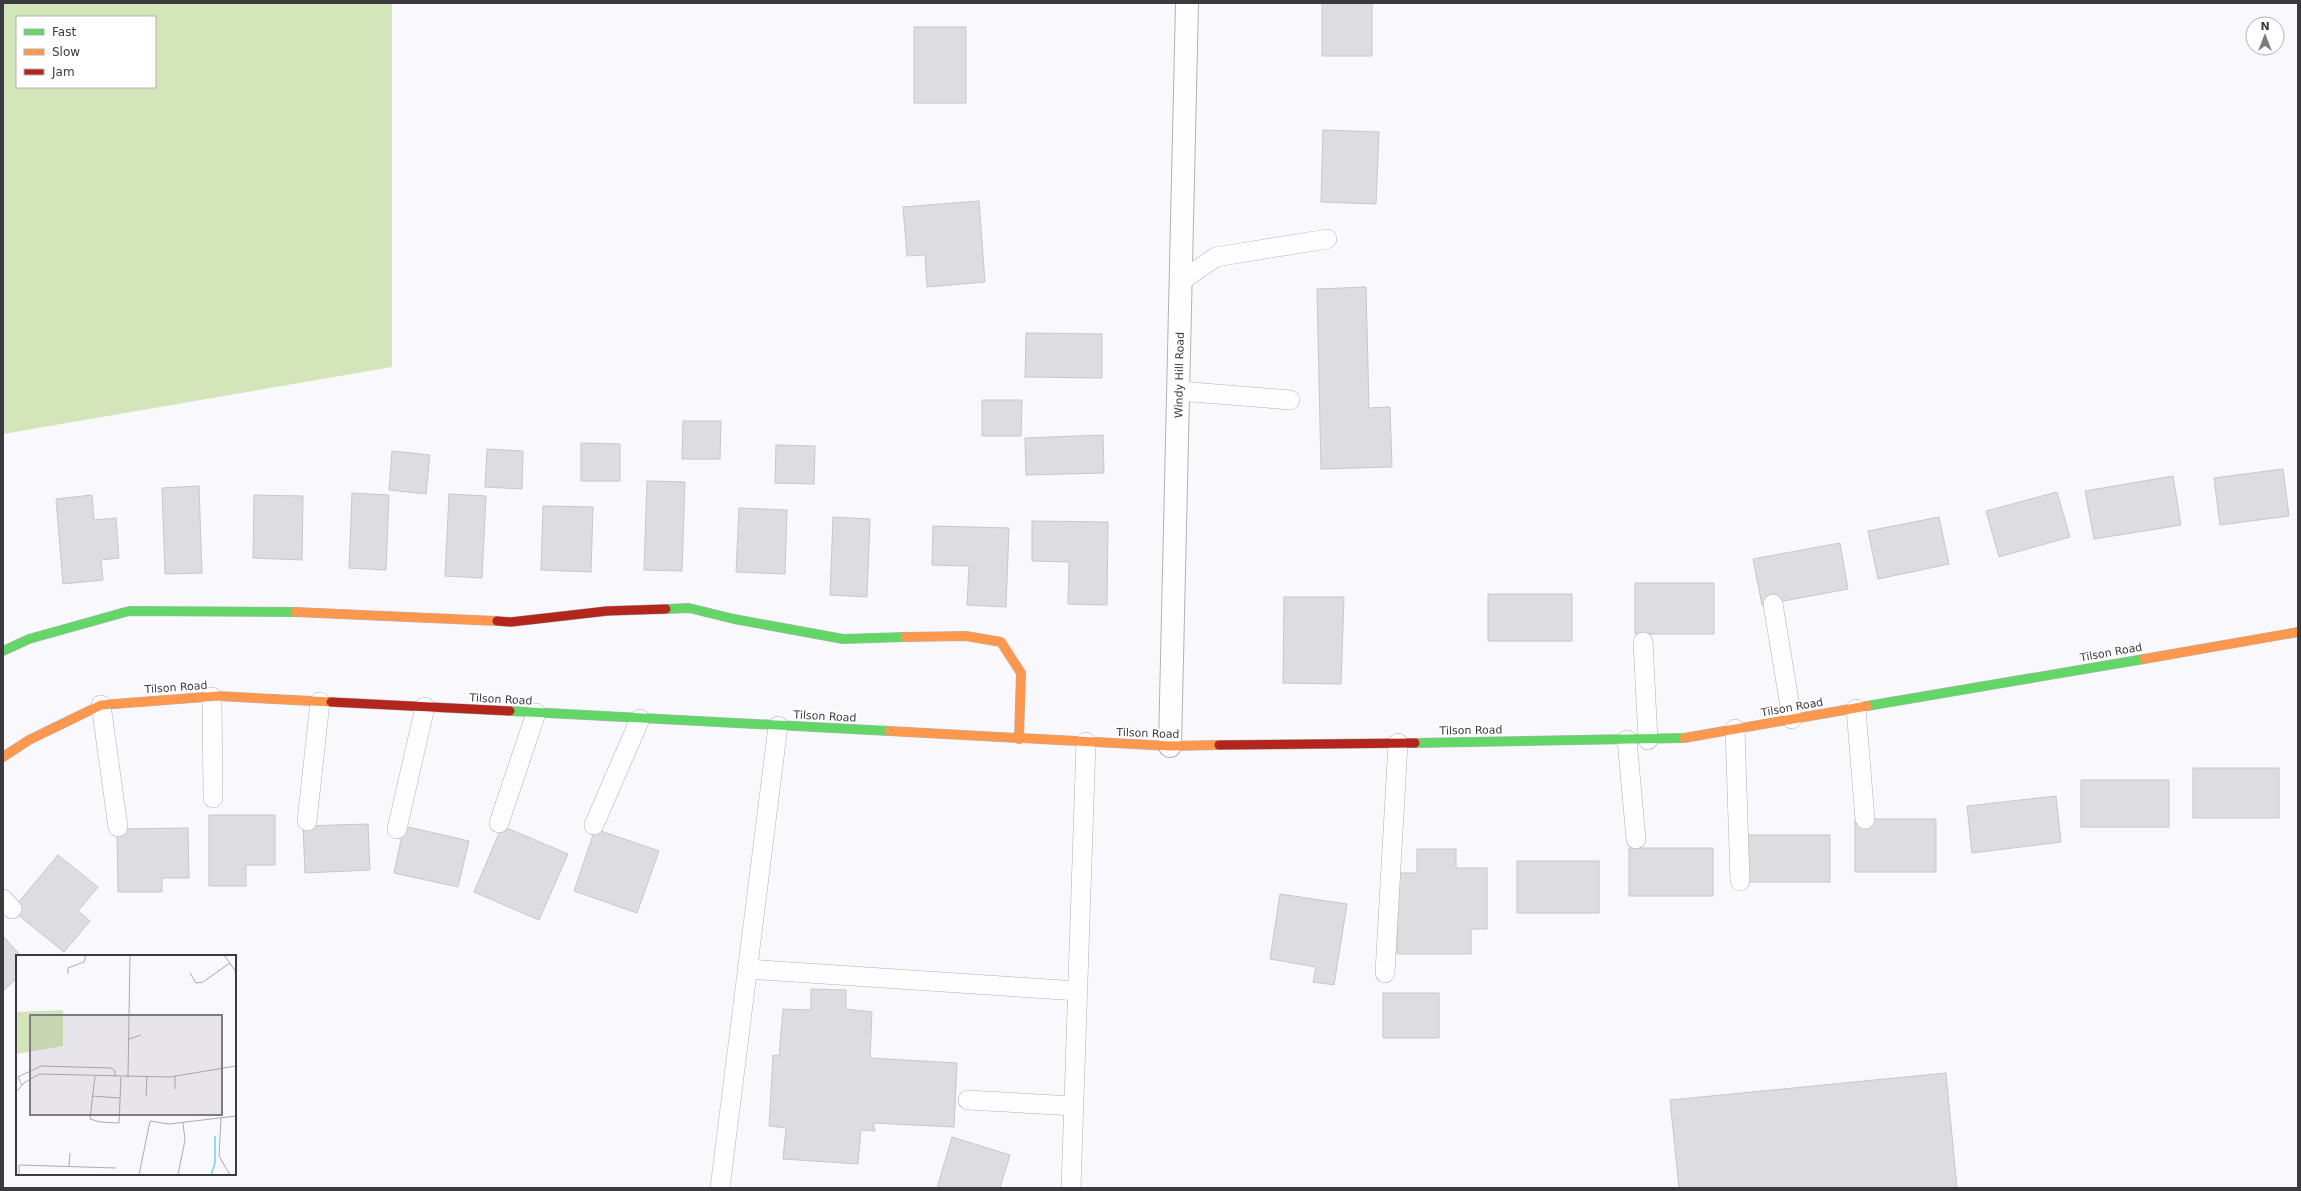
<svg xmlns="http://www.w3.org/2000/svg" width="2301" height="1191" font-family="'DejaVu Sans',sans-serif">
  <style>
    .forest { fill: #d4e6b9; fill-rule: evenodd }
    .building { fill: #dddce0; stroke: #c8c8cb }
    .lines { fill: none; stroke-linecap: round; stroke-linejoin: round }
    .lane-casing { stroke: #b2b2b5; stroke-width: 20 }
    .street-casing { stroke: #b2b2b5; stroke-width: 24 }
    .fast-casing { stroke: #b2b2b5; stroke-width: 10 }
    .slow-casing { stroke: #b2b2b5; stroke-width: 10 }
    .jam-casing { stroke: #b2b2b5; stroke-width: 10 }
    .lane { stroke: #fefeff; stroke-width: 19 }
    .street { stroke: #fefeff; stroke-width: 22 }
    .fast { stroke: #63d668; stroke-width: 9 }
    .slow { stroke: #ff974d; stroke-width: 9 }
    .jam { stroke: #b3261e; stroke-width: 9 }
    .labels { text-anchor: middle; stroke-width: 4; stroke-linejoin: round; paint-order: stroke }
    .street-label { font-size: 11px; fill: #3b3a3e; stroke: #fff }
    .inset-river { fill: none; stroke: #87e0f2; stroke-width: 2 }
    .inset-road { fill: none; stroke: #adacb1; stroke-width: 1 }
    .view { fill: #7e7c81; fill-opacity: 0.15; stroke: #7e7c81; stroke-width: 2 }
    .inset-edge { fill: none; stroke: #3b3a3e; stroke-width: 2 }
  </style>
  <rect width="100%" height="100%" fill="#f9f8fd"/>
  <path class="forest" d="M3,3H392V367L3,434ZM17,17H155V87H17Z"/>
  <path class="building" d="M1322,3H1372V56H1322Z
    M914,27H966V103H914Z
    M1323,130L1379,132L1376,204L1321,202Z
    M979,201L985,282L927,287L925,255L907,256L903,207Z
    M1366,287L1369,408L1390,407L1392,467L1321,469L1317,289Z
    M1026,333L1102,334V378L1025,377Z
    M982,400H1022L1021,436H982Z
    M683,421H721L720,459H682Z
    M1103,435L1104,473L1026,475L1025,438Z
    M581,443L620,444V481H581Z
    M776,445L815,446L814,484L775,483Z
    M487,449L523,451L522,489L485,487Z
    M392,451L430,455L426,494L389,490Z
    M2283,469L2289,516L2220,525L2214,478Z
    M2173,476L2181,525L2094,539L2085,491Z
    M647,481L685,482L682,571L644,570Z
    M199,486L202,573L165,574L162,488Z
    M2057,492L2070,537L1999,557L1986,511Z
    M352,493L389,495L386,570L349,568Z
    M449,494L486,496L482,578L445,576Z
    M92,495L94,520L116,518L119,558L101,560L103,580L63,584L56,499Z
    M254,495L303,496L302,560L253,558Z
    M543,506L593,507L591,572L541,570Z
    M739,508L787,510L785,574L736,572Z
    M833,517L870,519L867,597L830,595Z
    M1939,517L1949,564L1878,579L1868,531Z
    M1032,521L1108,522L1107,605L1068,604L1069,562L1032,561Z
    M933,526L1009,528L1006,607L967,605L969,566L932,565Z
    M1840,543L1848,589L1762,605L1753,559Z
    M1635,583H1714V634H1635Z
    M1488,594H1572V641H1488Z
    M1284,597H1344L1341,684L1283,683Z
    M2193,768H2279V818H2193Z
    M2081,780H2169V827H2081Z
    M2056,796L2061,842L1972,853L1967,806Z
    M209,815H275V865H246V886H209Z
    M1855,819H1936V872H1855Z
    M368,824L370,870L305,873L303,826Z
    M404,826L469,841L458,887L394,873Z
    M502,826L568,854L539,920L474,892Z
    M188,828L189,878H162V892H118L117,829Z
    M595,829L659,851L637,913L574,891Z
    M1744,835H1830V882H1744Z
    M1629,848H1713V896H1629Z
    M1417,849H1456V868H1487V929H1471V954H1397V873H1417Z
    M58,855L98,887L78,911L90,921L64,952L12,910Z
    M1517,861H1599V913H1517Z
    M1280,894L1347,904L1334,985L1313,982L1316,967L1270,959Z
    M3,936L21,956H17V978L3,991Z
    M811,989L846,990V1009L872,1012L870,1058L957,1063L954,1127L873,1123L875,1131L861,1130L858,1164L783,1159L786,1128L769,1126L773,1055L779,1056L783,1009L811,1010Z
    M1383,993H1439V1038H1383Z
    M1946,1073L1957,1188H1679L1670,1100Z
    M952,1137L1010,1155L1000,1188H937Z"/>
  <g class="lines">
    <defs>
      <path id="lane" d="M1181,281L1216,257L1327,239
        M1179,391L1290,400
        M1773,604L1792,719
        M1643,642L1648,740
        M212,697L213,798
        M101,705L118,827
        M1856,709L1865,819
        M1735,729L1740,881
        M1627,740L1636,839
        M307,821L320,702
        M499,823L536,713
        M594,825L640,719
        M397,829L425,707
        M3,899L12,909
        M747,969L1078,991
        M1385,973L1398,743
        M968,1100L1073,1106
        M720,1188L778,726
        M1071,1188L1086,742"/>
      <path id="street" d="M1170,746L1187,3"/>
      <path id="fast" d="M666,609L689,608L734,619L843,639L905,637
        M3,651L29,639L129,611L295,612
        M1867,706L2144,659
        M510,711L889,731
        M1415,743L1684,738"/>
      <path id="slow" d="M295,612L497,621
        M905,637L966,636L1001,642L1021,673L1019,739
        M2144,659L2298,632
        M889,731L1170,746L1219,745
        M1684,738L1867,706
        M3,757L29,740L101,705L218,696L331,702"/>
      <path id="jam" d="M497,621L511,622L607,611L666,609
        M331,702L510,711
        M1219,745L1415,743"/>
    </defs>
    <use href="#lane" class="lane-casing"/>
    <use href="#street" class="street-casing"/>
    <use href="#fast" class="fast-casing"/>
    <use href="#slow" class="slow-casing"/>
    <use href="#jam" class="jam-casing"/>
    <use href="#lane" class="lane"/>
    <use href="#street" class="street"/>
    <use href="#fast" class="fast"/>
    <use href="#slow" class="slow"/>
    <use href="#jam" class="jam"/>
  </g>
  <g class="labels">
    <g class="street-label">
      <text transform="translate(1179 375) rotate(-89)" y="4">Windy Hill Road</text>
      <text transform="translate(2111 652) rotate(-10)" y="4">Tilson Road</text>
      <text transform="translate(176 687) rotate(-4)" y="4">Tilson Road</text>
      <text transform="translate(501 699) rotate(3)" y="4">Tilson Road</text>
      <text transform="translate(1792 707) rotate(-10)" y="4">Tilson Road</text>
      <text transform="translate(825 716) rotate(3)" y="4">Tilson Road</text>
      <text transform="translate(1471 730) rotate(-1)" y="4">Tilson Road</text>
      <text transform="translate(1148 733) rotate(2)" y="4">Tilson Road</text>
    </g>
  </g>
  <g transform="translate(16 955)">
    <rect width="220" height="220" fill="#f9f8fd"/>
    <path d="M47,55V91L0,99V57Z" fill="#d4e6b9"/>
    <path class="inset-river" d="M195,220L199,208V181"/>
    <path class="inset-road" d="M208,0L220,17M174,18L180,28L187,27L214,8M52,19V13L68,7L70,0M113,84L125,80M79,121L74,164L84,167L103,168L105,122M159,121V134M112,123L114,0M6,130L2,122L25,111L95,113L99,116V122M0,137L8,128L23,119L154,122L220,111M76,141L104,143M130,141L131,122M205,163L203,201L214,220M53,211L54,198M3,220V210L100,213M123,220L134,166L153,169L220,161M162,220L169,185L167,168"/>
    <path class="view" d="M14,60H206V160H14Z"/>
    <rect width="220" height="220" class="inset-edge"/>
  </g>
  <rect width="2301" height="1191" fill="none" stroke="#3b3a3e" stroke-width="8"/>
  <rect x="16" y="16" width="140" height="72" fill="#ffffff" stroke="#b1b0b2"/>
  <rect x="24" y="29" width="20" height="6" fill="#63d668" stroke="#b1b0b2"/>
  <text x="52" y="36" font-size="12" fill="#3b3a3e">Fast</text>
  <rect x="24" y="49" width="20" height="6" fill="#ff974d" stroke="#b1b0b2"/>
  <text x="52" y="56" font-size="12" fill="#3b3a3e">Slow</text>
  <rect x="24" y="69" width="20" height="6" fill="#b3261e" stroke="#b1b0b2"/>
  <text x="52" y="76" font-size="12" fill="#3b3a3e">Jam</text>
  <g transform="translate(2265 36)"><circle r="19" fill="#ffffff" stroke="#b1b0b2"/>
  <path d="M0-3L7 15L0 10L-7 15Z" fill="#7e7c81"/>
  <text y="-6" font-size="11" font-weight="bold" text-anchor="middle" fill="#3b3a3e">N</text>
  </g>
</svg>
